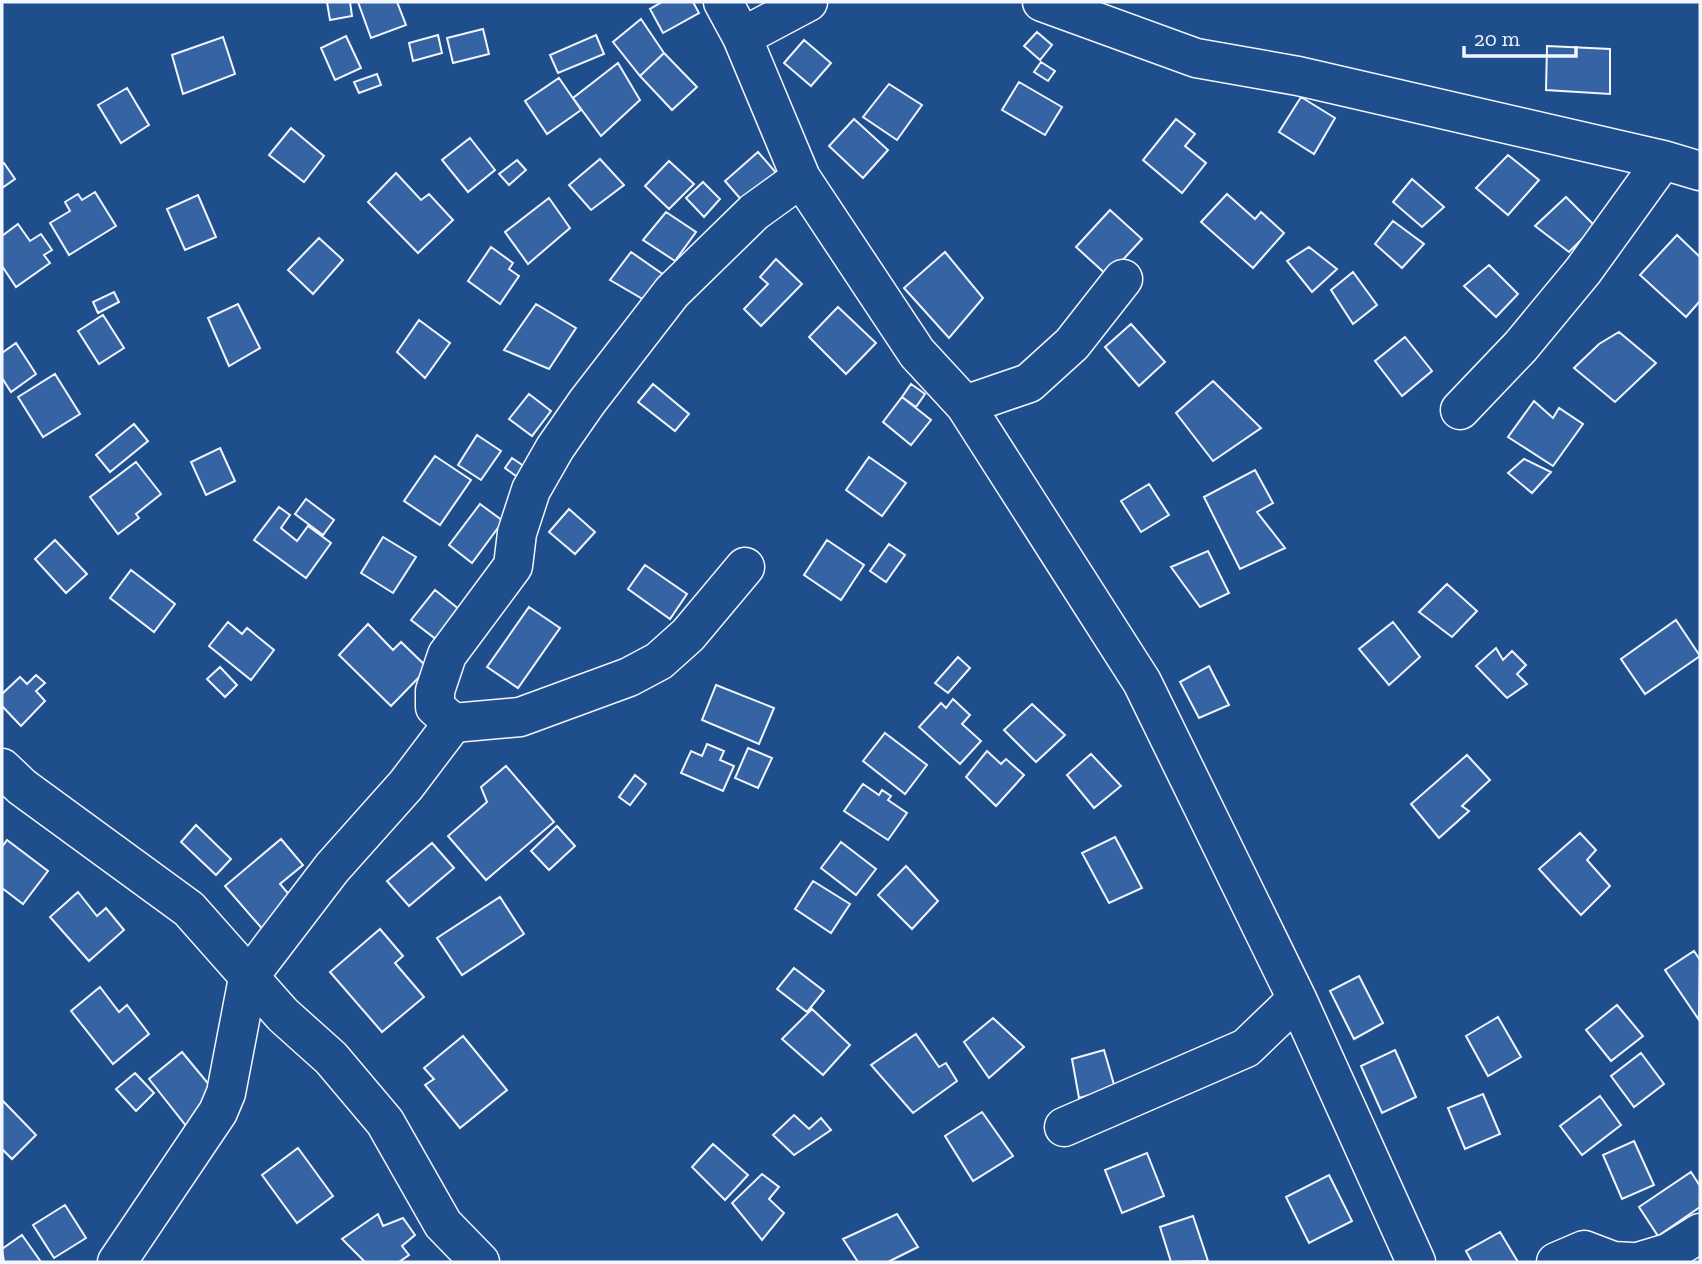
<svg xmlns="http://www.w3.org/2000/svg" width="1702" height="1264" font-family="'Zilla Slab',serif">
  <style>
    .building { fill: #3563a3; stroke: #f2f6ff; stroke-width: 2 }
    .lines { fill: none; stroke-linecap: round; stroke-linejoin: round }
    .minor-casing { stroke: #f2f6ff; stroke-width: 41 }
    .minor { stroke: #1f4e8c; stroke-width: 38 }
  </style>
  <rect width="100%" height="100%" fill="#1f4e8c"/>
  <path class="building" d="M327,2H350L352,16L330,20Z
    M358,2H397L406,25L371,38Z
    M662,2H693L699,13L663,33L650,9Z
    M641,19L664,53L640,76L613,42Z
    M483,29L489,54L453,63L447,38Z
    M1037,32L1052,45L1040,60L1024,46Z
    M438,35L442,53L413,61L409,43Z
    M596,35L604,54L558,73L550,55Z
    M346,36L361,68L335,80L321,48Z
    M223,37L235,74L183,94L172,55Z
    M804,40L831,63L811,86L784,63Z
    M1547,46L1610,49V94L1546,90Z
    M664,53L697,87L672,110L640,76Z
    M1041,62L1055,71L1048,81L1034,72Z
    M618,63L640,100L601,136L573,98Z
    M377,74L381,85L359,93L354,82Z
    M559,78L581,110L547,134L525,101Z
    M1019,82L1062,107L1045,135L1002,110Z
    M889,84L922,105L897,140L863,117Z
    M127,88L149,125L121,143L98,105Z
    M1301,97L1335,118L1314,154L1279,132Z
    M854,119L888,150L863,178L829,146Z
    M1176,119L1195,134L1185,146L1206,163L1182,193L1143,160Z
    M291,128L324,156L304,182L269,155Z
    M470,138L495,170L468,192L442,160Z
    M758,152L778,175L745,204L725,181Z
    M1508,155L1539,180L1508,215L1476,188Z
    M600,159L624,185L591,210L569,185Z
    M517,160L526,170L509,185L499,174Z
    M669,161L694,184L669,209L645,186Z
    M4,163L15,179L2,188V164Z
    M396,173L421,200L429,194L453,220L418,253L368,202Z
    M1412,179L1444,207L1422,227L1393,202Z
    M703,182L720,199L704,217L686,198Z
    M95,192L116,226L69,255L50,223L70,211L65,202L78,194L82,200Z
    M1227,194L1255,219L1261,212L1284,233L1253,268L1201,222Z
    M198,195L216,237L185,250L167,209Z
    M1566,197L1595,226L1569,252L1535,226Z
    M549,198L570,228L528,264L505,232Z
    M1110,210L1142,239L1108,276L1076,247Z
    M666,212L696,232L675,261L643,240Z
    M1393,221L1424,244L1402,268L1375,244Z
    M18,224L30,241L41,234L52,250L44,255L50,263L16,287L2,266V236Z
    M1677,235L1700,257V301L1686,317L1640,275Z
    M319,238L343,260L313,294L288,270Z
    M491,247L513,263L509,269L519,276L500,304L468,281Z
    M1309,247L1337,269L1312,292L1287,261Z
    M631,252L664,275L646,301L610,280Z
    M945,252L983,298L949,338L904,288Z
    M776,259L802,284L761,326L744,309L768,284L760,277Z
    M1489,265L1518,294L1496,317L1464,286Z
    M1353,272L1377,305L1353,324L1331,290Z
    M114,292L119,302L98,313L93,302Z
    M238,304L260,348L229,366L208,318Z
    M536,304L576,328L549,369L504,350Z
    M838,307L876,343L846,374L809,337Z
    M103,315L124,348L99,364L78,331Z
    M419,320L450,343L425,378L397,352Z
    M1131,324L1165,362L1139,386L1105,347Z
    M1619,332L1656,363L1615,402L1574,368L1599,344Z
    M1405,337L1432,371L1402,396L1375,361Z
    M16,343L36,374L11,392L2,378V353Z
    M55,374L80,414L43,437L18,397Z
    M1213,381L1261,428L1213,461L1176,413Z
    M653,384L689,414L675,431L638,402Z
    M911,384L925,394L916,407L902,397Z
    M529,394L551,411L532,436L509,419Z
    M902,397L931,420L911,445L883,422Z
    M1534,401L1553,418L1559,408L1583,424L1553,466L1508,437Z
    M134,424L148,441L110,472L96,455Z
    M477,435L501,451L481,480L458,465Z
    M220,448L235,481L206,495L191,462Z
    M435,456L471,480L440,525L404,501Z
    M869,457L906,483L882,516L846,490Z
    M512,458L528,469L520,479L505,468Z
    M1524,459L1551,472L1532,493L1508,473Z
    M136,462L161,494L136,514L139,518L118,534L90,497Z
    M1255,470L1273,503L1257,512L1285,548L1240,569L1204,497Z
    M1149,484L1169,515L1141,532L1121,501Z
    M306,499L334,520L323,535L295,514Z
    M480,504L503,521L472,563L449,545Z
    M279,507L290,515L281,528L297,541L308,526L331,543L306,578L254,540Z
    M569,509L595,532L575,554L549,532Z
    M383,537L416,557L393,593L361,573Z
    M55,540L87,574L66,593L35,559Z
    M827,540L864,565L841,600L804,575Z
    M889,544L905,555L886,582L870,571Z
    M1208,551L1229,593L1200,607L1171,567Z
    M645,565L687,594L670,619L628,589Z
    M131,570L175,604L154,632L110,598Z
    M1447,584L1477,611L1452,637L1419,612Z
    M435,590L465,614L441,643L411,620Z
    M529,607L560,628L518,688L487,667Z
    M1676,620L1700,656L1645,694L1621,659Z
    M228,622L242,634L247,628L274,650L251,680L209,646Z
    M1393,622L1420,657L1389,685L1359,649Z
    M368,624L393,650L401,642L428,668L391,706L339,655Z
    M1496,648L1503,660L1512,651L1526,665L1517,674L1527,684L1507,698L1476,666Z
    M958,657L970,668L948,693L935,683Z
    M1209,666L1229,705L1199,718L1180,682Z
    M220,667L237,685L225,697L207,679Z
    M36,675L45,683L36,691L45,701L21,726L2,706V694L20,677L27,684Z
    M716,685L774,708L759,744L702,720Z
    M953,699L970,715L962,724L981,741L960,764L919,727L941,703L946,708Z
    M1032,704L1065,735L1036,762L1004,730Z
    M885,733L927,765L905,794L863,761Z
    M707,744L724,751L720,760L734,766L723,791L681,773L691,751L702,756Z
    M748,748L772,758L758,788L735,778Z
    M987,751L1001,764L1006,759L1024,775L996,806L966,777Z
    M1091,754L1121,786L1094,808L1067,775Z
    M1467,755L1490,780L1462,806L1469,811L1439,838L1411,804Z
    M506,766L554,822L486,880L448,836L487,802L481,787Z
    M635,775L646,784L630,805L619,797Z
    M863,784L879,795L882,790L891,796L888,800L907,813L888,840L844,811Z
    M196,825L231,859L216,875L181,842Z
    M557,826L575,846L549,870L531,851Z
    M1580,833L1596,850L1587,860L1610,886L1581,915L1539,869Z
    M1115,837L1142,888L1109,903L1082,853Z
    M281,839L303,865L280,884L297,904L265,932L225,886Z
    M7,840L48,871L23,904L2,888V847Z
    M841,842L876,869L856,895L821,868Z
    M432,843L454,868L409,906L387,881Z
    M906,866L938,901L912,929L878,895Z
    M813,881L850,904L831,933L795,909Z
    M78,892L97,916L106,908L124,930L89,961L50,917Z
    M500,897L524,934L462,975L437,938Z
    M380,929L403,956L395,963L424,997L382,1032L330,972Z
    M1694,951L1700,960L1699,1020L1665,970Z
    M794,968L824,991L807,1012L777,989Z
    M1359,976L1383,1023L1354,1039L1330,991Z
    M100,987L119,1012L127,1005L149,1034L113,1064L71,1011Z
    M1617,1005L1643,1036L1611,1061L1586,1030Z
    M812,1009L850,1045L823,1075L782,1039Z
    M1498,1017L1521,1057L1488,1076L1466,1036Z
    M993,1018L1024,1047L989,1078L964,1042Z
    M916,1034L939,1067L946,1063L957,1081L913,1113L871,1065Z
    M463,1036L507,1090L460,1128L425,1085L434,1079L424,1068Z
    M1104,1050L1115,1088L1079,1098L1072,1059Z
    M1395,1050L1416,1097L1382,1113L1361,1066Z
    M182,1052L221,1099L187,1127L149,1079Z
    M1641,1053L1664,1084L1634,1107L1611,1076Z
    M135,1073L154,1093L136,1111L116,1089Z
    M1483,1094L1500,1134L1465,1149L1448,1108Z
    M1600,1096L1621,1125L1582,1155L1560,1126Z
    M2,1100L36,1135L12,1159L2,1149Z
    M982,1112L1013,1156L973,1181L945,1136Z
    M794,1115L809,1129L821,1118L831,1130L794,1155L773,1135Z
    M1634,1141L1654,1185L1622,1199L1603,1155Z
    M713,1144L748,1175L725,1200L692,1167Z
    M298,1148L333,1196L297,1223L262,1175Z
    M1147,1153L1164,1196L1122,1213L1105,1170Z
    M1691,1172L1700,1186V1207L1658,1236L1639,1207Z
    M762,1174L779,1187L769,1199L784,1213L762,1240L732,1203Z
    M1329,1175L1352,1221L1309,1243L1286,1197Z
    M65,1205L86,1238L54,1258L33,1225Z
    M378,1214L383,1226L403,1218L415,1235L402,1246L409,1255L399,1262H365L342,1239Z
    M897,1214L918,1247L888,1262H858L843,1239Z
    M1193,1216L1208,1261L1171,1262L1160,1227Z
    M1500,1232L1518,1262H1472L1466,1251Z
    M22,1235L41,1262H4L2,1249Z"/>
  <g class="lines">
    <defs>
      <path id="minor" d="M723,2L742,37L801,178L917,353L965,405L1142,682L1297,999L1416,1262
        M1042,2L1196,58L1298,76L1663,160L1700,171
        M742,37L808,2
        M965,405L1029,383L1072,344L1123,279
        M1460,410L1521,346L1583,271L1663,160
        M453,723L520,717L629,677L659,661L688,635L745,567
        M2,768L22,787L189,909L283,1015L331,1058L385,1122L443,1224L480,1262
        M1064,1127L1246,1048L1297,999
        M117,1262L218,1112L226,1093L248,978L332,868L406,785L453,723L435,707V691L447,655L513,566L517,533L531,490L555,448L587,402L672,292L754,212L801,178
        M1556,1262L1584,1250L1613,1261L1632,1262
        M1638,1262L1668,1253L1700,1233"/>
    </defs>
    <use href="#minor" class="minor-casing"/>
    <use href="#minor" class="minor"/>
  </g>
  <rect width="1702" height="1264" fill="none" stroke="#f2f6ff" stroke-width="7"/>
  <path d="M1464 46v10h112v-10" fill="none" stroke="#f2f6ff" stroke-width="3.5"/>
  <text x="1474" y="46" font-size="21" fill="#f2f6ff" stroke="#1f4e8c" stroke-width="5" paint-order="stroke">20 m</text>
</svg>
